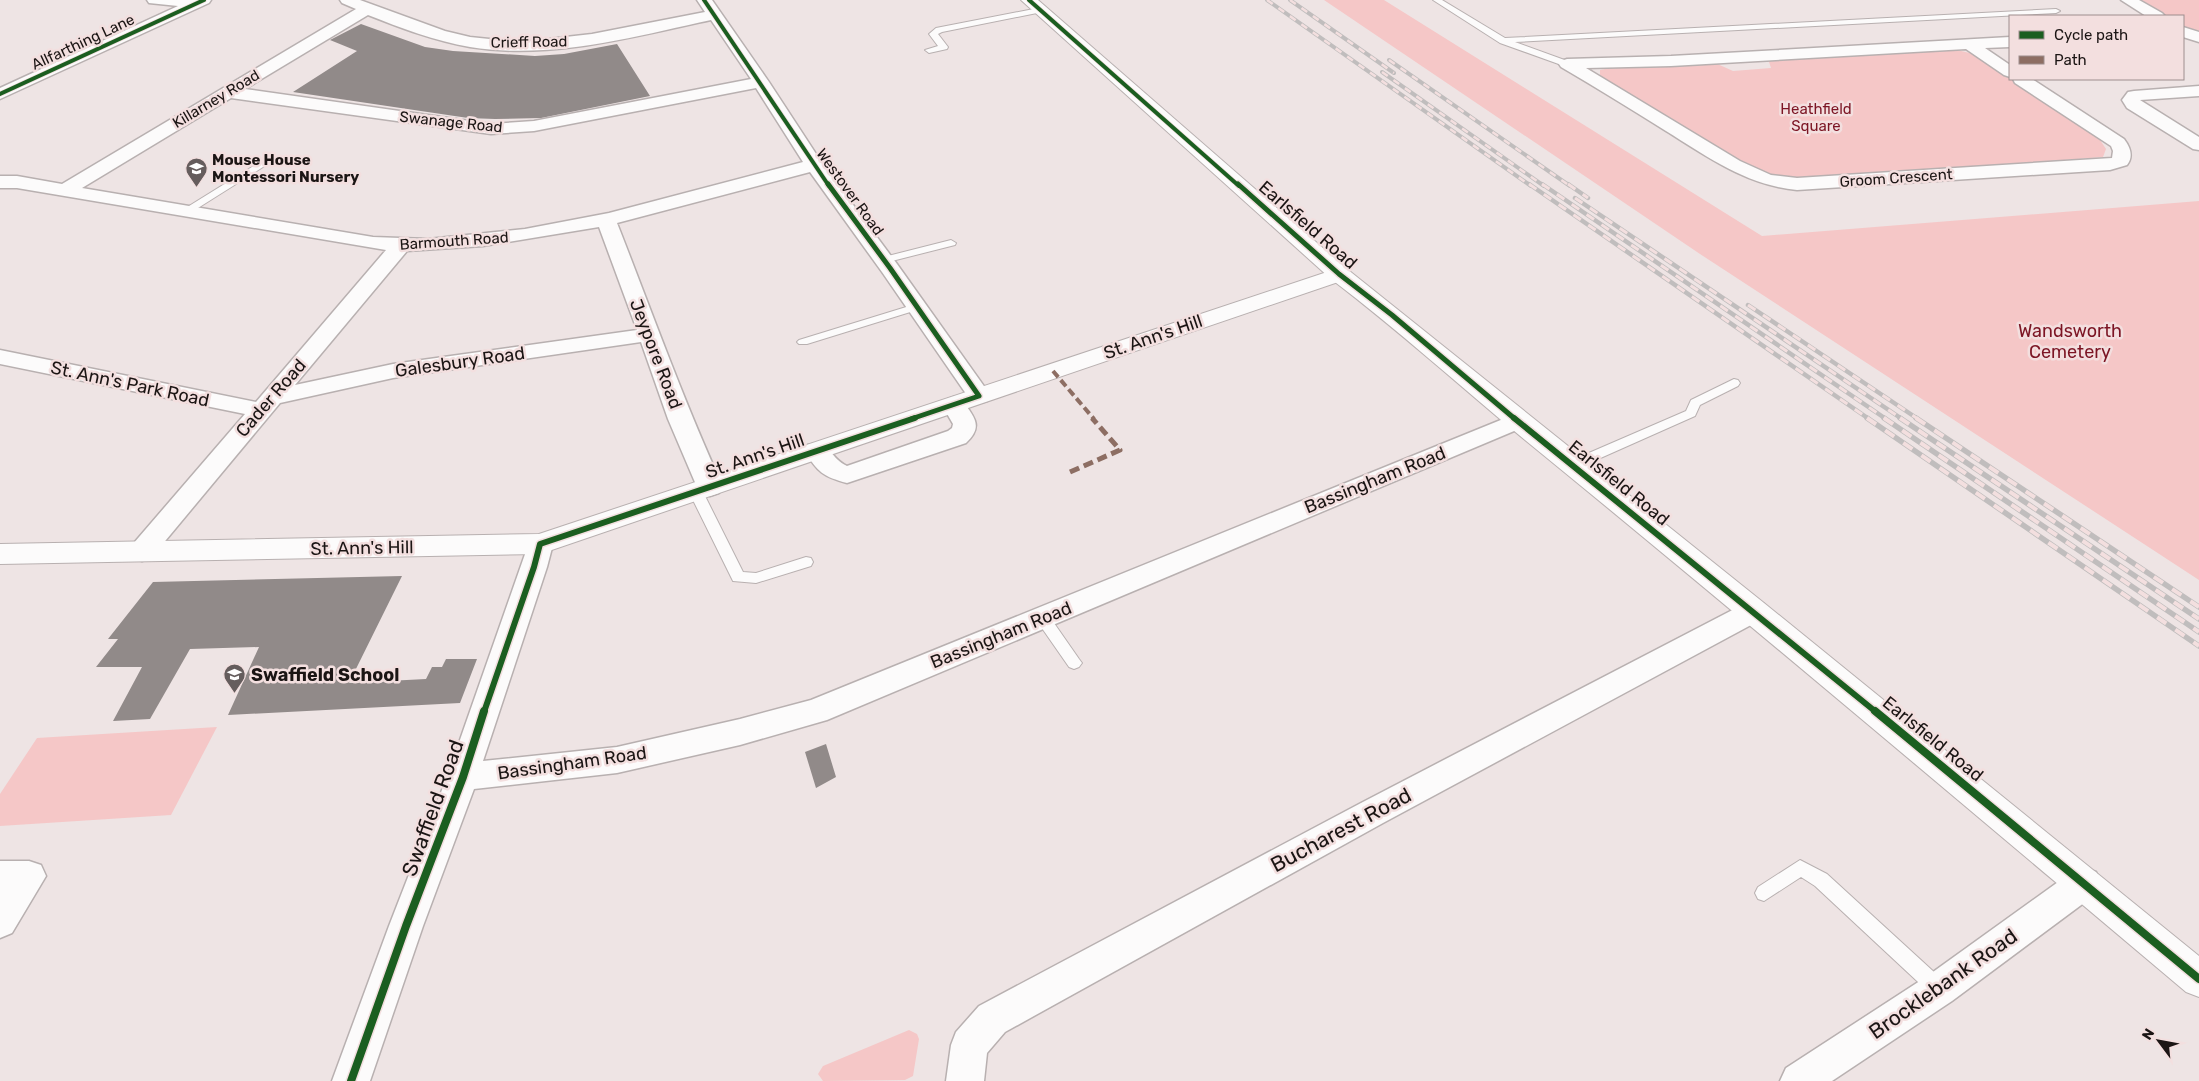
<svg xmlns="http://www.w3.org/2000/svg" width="2199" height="1081" font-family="Rubik,sans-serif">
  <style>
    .green { fill: #f5c7c7 }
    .building { fill: #918a89 }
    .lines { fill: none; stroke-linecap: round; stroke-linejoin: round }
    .service-casing { stroke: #b8b0b0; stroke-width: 2 }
    .minor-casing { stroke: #b8b0b0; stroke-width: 3 }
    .tertiary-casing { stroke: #b8b0b0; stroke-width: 2 }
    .secondary-casing { stroke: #b8b0b0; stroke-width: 2 }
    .service { fill: #fcfbfb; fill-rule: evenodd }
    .minor { fill: #fcfbfb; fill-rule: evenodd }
    .tertiary { fill: #fcfbfb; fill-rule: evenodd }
    .secondary { fill: #fcfbfb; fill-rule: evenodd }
    .rail-far2-casing { stroke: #c0bdbd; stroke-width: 4 }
    .rail-far1-casing { stroke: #c0bdbd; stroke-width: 4.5 }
    .rail-casing { stroke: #c0bdbd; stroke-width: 5.5 }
    .rail-far2 { stroke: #f3dfdf; stroke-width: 2.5; stroke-dasharray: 7; stroke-linecap: butt }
    .rail-far1 { stroke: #f3dfdf; stroke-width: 3; stroke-dasharray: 9; stroke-linecap: butt }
    .rail { stroke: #f3dfdf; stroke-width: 4; stroke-dasharray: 11; stroke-linecap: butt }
    .quiet-far1 { stroke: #8d6e63; stroke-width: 4; stroke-dasharray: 8 4; stroke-linecap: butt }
    .quiet { stroke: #8d6e63; stroke-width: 5; stroke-dasharray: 10 5; stroke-linecap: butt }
    .cycleway-far3-casing { stroke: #f3dfdf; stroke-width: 5.5 }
    .cycleway-far2-casing { stroke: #f3dfdf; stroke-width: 8 }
    .cycleway-far1-casing { stroke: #f3dfdf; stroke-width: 9 }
    .cycleway-casing { stroke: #f3dfdf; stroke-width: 11 }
    .cycleway-far3 { stroke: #1b5e20; stroke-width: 4 }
    .cycleway-far2 { stroke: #1b5e20; stroke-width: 5 }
    .cycleway-far1 { stroke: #1b5e20; stroke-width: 6 }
    .cycleway { stroke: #1b5e20; stroke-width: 8 }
    .labels { text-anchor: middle; stroke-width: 5; stroke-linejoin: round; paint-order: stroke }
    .far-street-label { font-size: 15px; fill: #1b1514; stroke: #f3dfdf }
    .far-park-label { font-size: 15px; fill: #7c1524; stroke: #f3dfdf }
    .far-poi-label { font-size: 15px; font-weight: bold; fill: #1b1514; stroke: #f3dfdf; text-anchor: start }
    .street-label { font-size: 18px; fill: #1b1514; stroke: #f3dfdf }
    .park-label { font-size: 18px; fill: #7c1524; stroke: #f3dfdf }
    .poi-label { font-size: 18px; font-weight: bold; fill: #1b1514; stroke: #f3dfdf; text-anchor: start }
    .near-street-label { font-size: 21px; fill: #1b1514; stroke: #f3dfdf }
  </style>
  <rect width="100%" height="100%" fill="#eee4e4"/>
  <path class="green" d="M1324,0H1384L1762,236L2199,201V580L1700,254Z
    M2136,0H2199V35L2183,26V16H2166Z
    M1957,50L1982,56L2010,76V79H2014L2100,140L2106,149L2103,157L1835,178L1797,180L1771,176L1745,164L1600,76V70L1611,68L1713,62L1733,71L1771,68L1768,59Z
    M217,727L171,815L0,826V794L37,738Z
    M909,1030L917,1034L919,1039L913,1076L905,1080L823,1081L818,1074L823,1066Z"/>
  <path class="building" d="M361,24L425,47L453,51L535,56L564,54L617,44L650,96L541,118L495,119L468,118L293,92L357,51L330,40Z
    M402,576L349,683L426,679L432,667H442L446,659H477L460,703L228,715L259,647L190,649L150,719L113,721L142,667H96L118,639H108L153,582Z
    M826,744L836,777L816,788L805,752Z"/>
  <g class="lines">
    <defs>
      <path id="service" d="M1433,0H1442L1505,38L2056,9L2060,11L2056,13L1515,42L1570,62L1571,64L1567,67L1500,43Z
        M1039,8L1043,10L1042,12L942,32L938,34L948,47L947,49L929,53L925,50L938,46L929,34L936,28Z
        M260,162L265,165L263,167L190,213H182L181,211Z
        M951,240L956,243L955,245L884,263L879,260L880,258Z
        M916,304L922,307L920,309L807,344H799L797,342L799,340Z
        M1734,379L1738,380L1740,383L1738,386L1700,405L1695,416L1578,468H1568L1567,465L1568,462L1686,411L1691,400Z
        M696,487L701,489L703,492L743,572L756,573L806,557L811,558L813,562L811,566L756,583L733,581L689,492L691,489Z
        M1042,611L1047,613L1079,659L1082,663L1079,667L1074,669L1069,667L1037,621L1035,617L1037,613Z
        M1800,860L1827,874L1946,983L1948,989L1946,995L1939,998L1932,995L1815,886L1801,877L1764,901L1758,899L1755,893L1758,887Z"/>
      <path id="minor" d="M147,0H211L209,3L0,99V88L178,6L149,3Z
        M340,0H360L445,31L470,37L499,40L530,41L592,34L705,12L697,0H712L769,82L822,163L897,264L991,396L987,401L979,403L971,401L882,272L810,172L617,223C652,312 683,400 723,487L719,493L710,496L701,493L697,487L668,419L641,342L393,378L280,403L151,558L142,561L133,558L129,551L133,544L245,414L0,364V350L256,402L386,250L17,188H0V176H17L62,184L356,9L342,3ZM368,15C401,28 435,41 470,47C550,60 633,37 711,20L751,79L534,121L491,124L245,89ZM756,88L803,162L609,213L525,229L428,239L373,237L82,188L231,98L491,134L534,131ZM599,227L637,330L393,364L295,385L407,251L483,246Z
        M2121,0H2139L2162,13L2165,16H2146Z
        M2183,27L2199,32V42L2183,37Z
        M2010,37V47L1985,48L2010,65V77L2004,75L1966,49L1671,66L1586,68L1740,161L1771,175L1797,178L2112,158L2113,151L2111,146L2015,83L2013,79H2032L2124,139C2130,147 2134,156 2127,165L2110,170L1797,190C1746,185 1708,157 1666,131C1631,109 1597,88 1561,67L1559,64L1561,61L1567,59L1671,56Z
        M2199,86V96L2140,100L2199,137V150L2193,149L2127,108L2122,100L2128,92L2134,91Z
        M954,397L962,400C974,417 984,426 966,443L847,483C824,477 817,472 805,451L808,445C830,439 829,458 847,466L948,431L952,428L953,424L942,405L946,400Z
        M1518,413L1526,416L1530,421L1526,426L827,720L740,745L617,773L474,789L423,926L370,1081H332L389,926L447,777L531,537L540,535L549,537L553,544L547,567L483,761L617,747L740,719L811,700Z
        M1754,600L1764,604L1768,611L1764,618L1383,823L1005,1032L987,1053L984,1081H946L951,1045L956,1032L979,1006L1361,803L1744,604Z
        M0,861H29L41,865L46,876L12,933L0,938Z
        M2084,868L2096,872L2101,883L2096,894L1952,1001L1832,1081H1780L1786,1068L1926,977L2072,872Z"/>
      <path id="tertiary" d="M1339,268L1347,269L1350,274L1347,279L540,554L0,564V544L539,534Z"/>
      <path id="secondary" d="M1021,0H1038L1347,269L1764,603L2199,956V997L2186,992C1966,807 1747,621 1525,440C1460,386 1398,330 1331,279Z"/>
    </defs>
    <use href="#service" class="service-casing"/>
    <use href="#minor" class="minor-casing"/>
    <use href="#tertiary" class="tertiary-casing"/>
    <use href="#secondary" class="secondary-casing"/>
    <use href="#service" class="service"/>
    <use href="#minor" class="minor"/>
    <use href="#tertiary" class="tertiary"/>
    <use href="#secondary" class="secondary"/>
    <defs>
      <path id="rail-far2" d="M1267,0L1531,186
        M1290,0L1394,73
        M1389,60L1570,186
        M1382,72L1544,186"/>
      <path id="rail-far1" d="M1529,184L1869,419
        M1542,184L1886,419
        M1568,184L1588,198
        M1575,198L1902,419
        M1748,305L1918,419"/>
      <path id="rail" d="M1867,418L2199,646
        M1884,418L2199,632
        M1900,418L2199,619
        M1916,418L2199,607"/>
    </defs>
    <use href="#rail-far2" class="rail-far2-casing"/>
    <use href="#rail-far1" class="rail-far1-casing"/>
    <use href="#rail" class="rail-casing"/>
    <use href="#rail-far2" class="rail-far2"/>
    <use href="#rail-far1" class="rail-far1"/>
    <use href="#rail" class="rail"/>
    <path class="quiet-far1" d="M1053,371L1094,419"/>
    <path class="quiet" d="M1070,472L1120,450L1092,418"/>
    <defs>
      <path id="cycleway-far3" d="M704,0L829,186
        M1029,0L1239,186
        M0,94L204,0"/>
      <path id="cycleway-far2" d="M828,184L890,268L979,396L911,419
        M1238,184L1339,274L1392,315L1515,419"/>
      <path id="cycleway-far1" d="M1514,418L1876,712
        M484,712L534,567L540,544L915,418"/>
      <path id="cycleway" d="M1875,711L2199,979
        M351,1081L406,926L463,777L484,711"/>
    </defs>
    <use href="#cycleway-far3" class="cycleway-far3-casing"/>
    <use href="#cycleway-far2" class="cycleway-far2-casing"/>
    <use href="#cycleway-far1" class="cycleway-far1-casing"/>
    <use href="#cycleway" class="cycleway-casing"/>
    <use href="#cycleway-far3" class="cycleway-far3"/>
    <use href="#cycleway-far2" class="cycleway-far2"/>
    <use href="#cycleway-far1" class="cycleway-far1"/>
    <use href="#cycleway" class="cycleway"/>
  </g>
  <defs>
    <symbol id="school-pin" viewBox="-11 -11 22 30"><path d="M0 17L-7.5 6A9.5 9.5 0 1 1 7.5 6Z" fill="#655d5d" stroke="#f3dfdf"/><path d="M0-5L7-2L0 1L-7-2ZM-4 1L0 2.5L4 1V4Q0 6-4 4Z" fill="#fff"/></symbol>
  </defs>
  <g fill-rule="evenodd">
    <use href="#school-pin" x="184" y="156" width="25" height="34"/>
    <use href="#school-pin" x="222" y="662" width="25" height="34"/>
  </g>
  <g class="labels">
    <g class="far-street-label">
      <text transform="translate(83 42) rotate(-25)" y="5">Allfarthing Lane</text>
      <text transform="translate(529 42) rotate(-1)" y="5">Crieff Road</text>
      <text transform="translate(216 99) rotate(-31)" y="5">Killarney Road</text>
      <text transform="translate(451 122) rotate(6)" y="5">Swanage Road</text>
      <text transform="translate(1896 178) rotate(-4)" y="5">Groom Crescent</text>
      <text transform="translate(850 192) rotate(54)" y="5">Westover Road</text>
      <text transform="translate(454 241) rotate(-4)" y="5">Barmouth Road</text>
    </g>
    <g class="far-park-label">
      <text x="1816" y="114">Heathfield<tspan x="1816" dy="17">Square</tspan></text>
    </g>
    <g class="far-poi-label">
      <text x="212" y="165">Mouse House<tspan x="212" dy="17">Montessori Nursery</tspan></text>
    </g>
    <g class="street-label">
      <text transform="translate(1308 225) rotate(41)" y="6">Earlsfield Road</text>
      <text transform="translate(1153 337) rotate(-19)" y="6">St. Ann's Hill</text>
      <text transform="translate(656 354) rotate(69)" y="6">Jeypore Road</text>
      <text transform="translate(460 362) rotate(-8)" y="6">Galesbury Road</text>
      <text transform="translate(130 384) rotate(12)" y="6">St. Ann's Park Road</text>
      <text transform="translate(271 398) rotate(-49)" y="6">Cader Road</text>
      <text transform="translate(755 456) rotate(-19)" y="6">St. Ann's Hill</text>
      <text transform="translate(1375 480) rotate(-22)" y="6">Bassingham Road</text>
      <text transform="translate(1619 483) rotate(39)" y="6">Earlsfield Road</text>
      <text transform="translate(362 548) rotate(-1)" y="6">St. Ann's Hill</text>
      <text transform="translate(1001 635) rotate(-22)" y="6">Bassingham Road</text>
      <text transform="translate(1933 739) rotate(39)" y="6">Earlsfield Road</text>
      <text transform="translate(572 763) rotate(-8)" y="6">Bassingham Road</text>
    </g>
    <g class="park-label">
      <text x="2070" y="337">Wandsworth<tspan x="2070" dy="21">Cemetery</tspan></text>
    </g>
    <g class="poi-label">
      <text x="251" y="681">Swaffield School</text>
    </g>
    <g class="near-street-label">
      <text transform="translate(433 808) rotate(-70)" y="7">Swaffield Road</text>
      <text transform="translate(1341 830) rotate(-28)" y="7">Bucharest Road</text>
      <text transform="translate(1943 984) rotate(-35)" y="7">Brocklebank Road</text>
    </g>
  </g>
  <rect x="2009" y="15" width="175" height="65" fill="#f3dfdf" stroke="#9d8e8e"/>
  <rect x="2019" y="31" width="25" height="8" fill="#1b5e20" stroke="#9d8e8e"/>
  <text x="2054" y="40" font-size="15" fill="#1b1514">Cycle path</text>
  <rect x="2019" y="56" width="25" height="8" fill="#8d6e63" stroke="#9d8e8e"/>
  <text x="2054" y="65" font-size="15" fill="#1b1514">Path</text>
  <g transform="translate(2159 1041) rotate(302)" stroke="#f3dfdf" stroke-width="4" paint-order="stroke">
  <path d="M0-4L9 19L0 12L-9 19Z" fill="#1b1514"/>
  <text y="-8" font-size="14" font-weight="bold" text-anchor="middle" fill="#1b1514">N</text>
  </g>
</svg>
